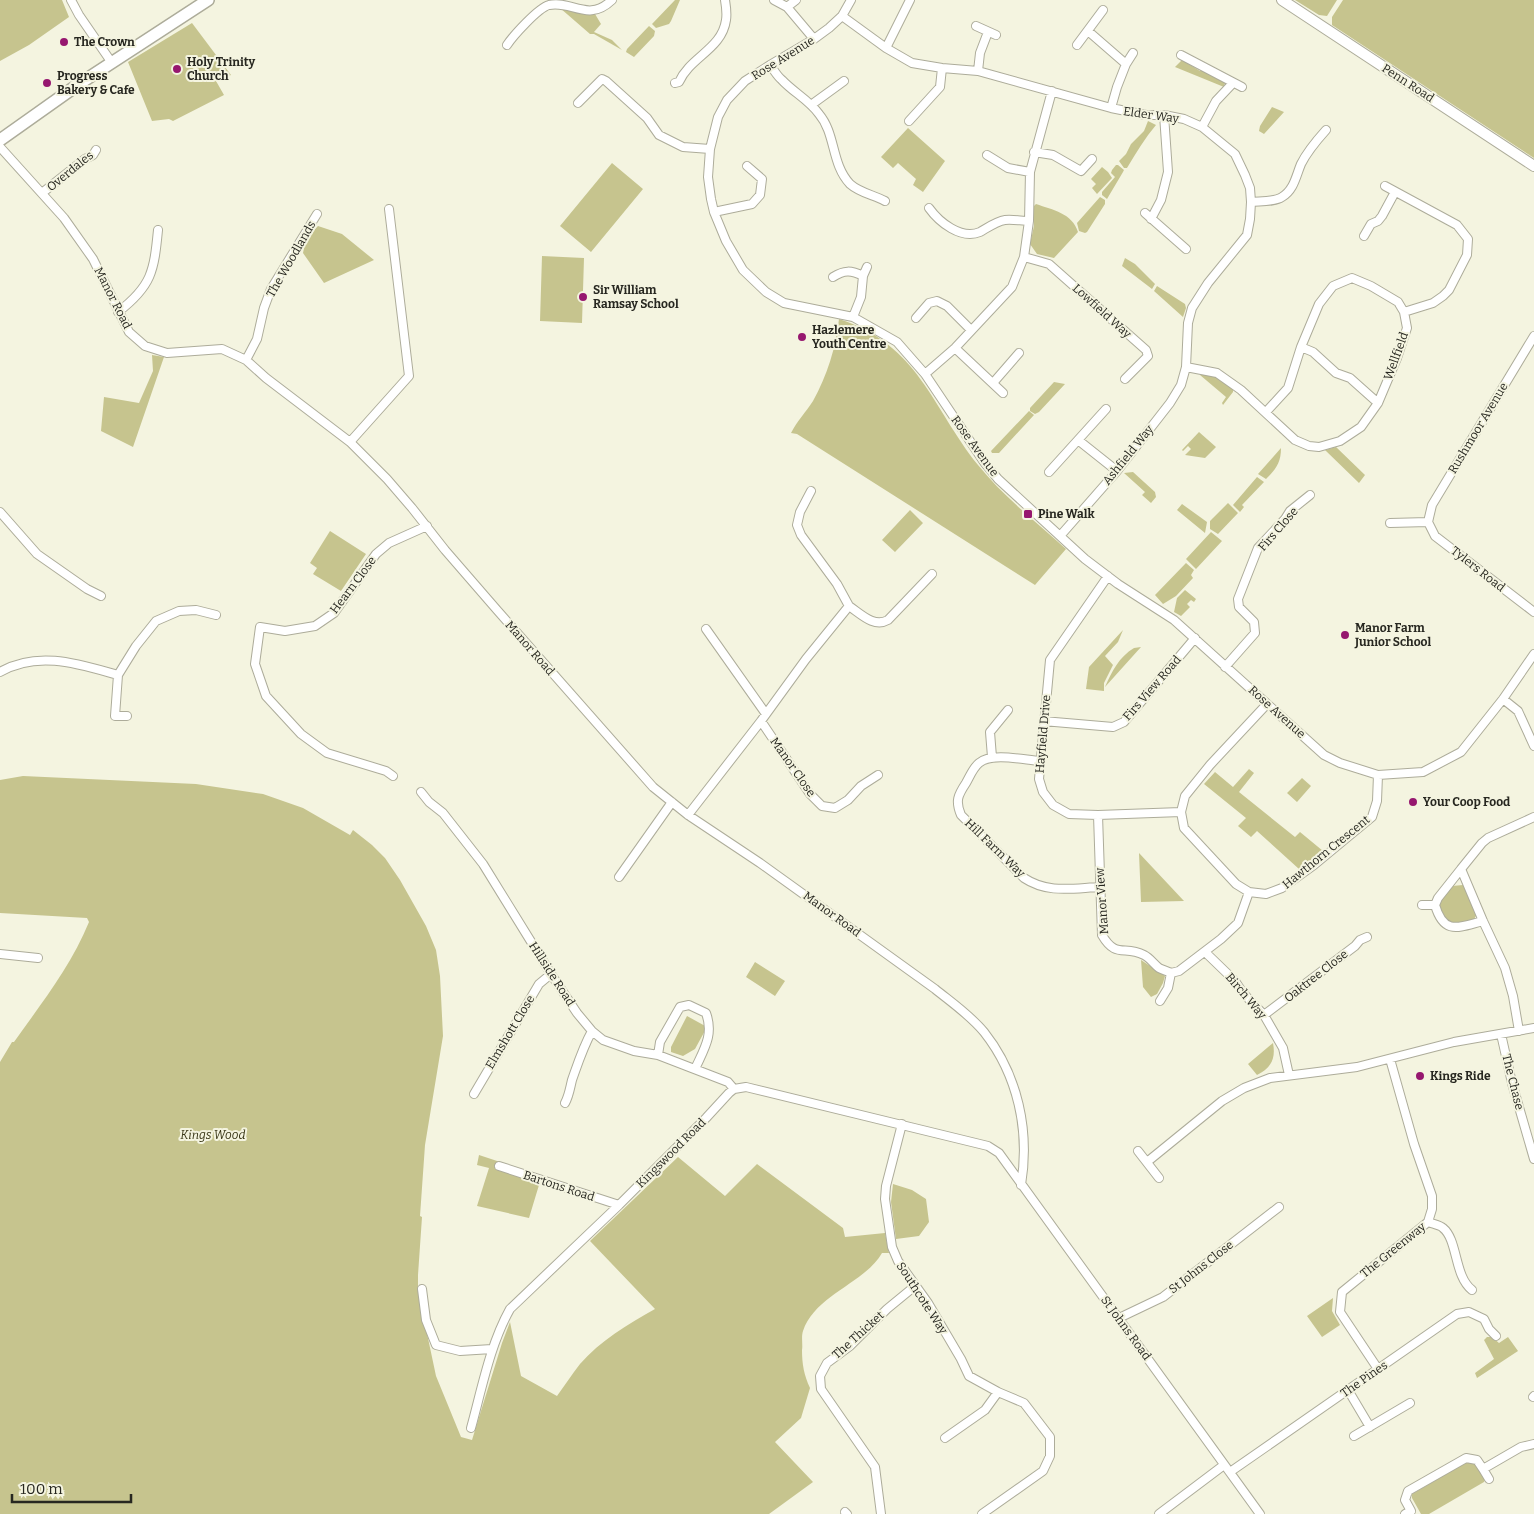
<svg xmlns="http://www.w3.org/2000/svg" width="1534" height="1514" font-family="Bitter,serif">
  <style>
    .green { fill: #c6c48e }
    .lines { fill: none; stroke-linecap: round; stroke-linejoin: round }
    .street-casing { stroke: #adac9a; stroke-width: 10 }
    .secondary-casing { stroke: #adac9a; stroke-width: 12 }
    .primary-casing { stroke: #adac9a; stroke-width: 14 }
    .street { stroke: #fff; stroke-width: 8 }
    .secondary { stroke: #fff; stroke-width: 10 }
    .primary { stroke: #fff; stroke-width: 11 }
    .poi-dot { fill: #96176f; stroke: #f4f4e0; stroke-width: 2 }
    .labels { text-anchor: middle; stroke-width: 4; stroke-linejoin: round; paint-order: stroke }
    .poi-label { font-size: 12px; font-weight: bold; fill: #272720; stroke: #f4f4e0; text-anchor: start }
    .street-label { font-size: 12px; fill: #272720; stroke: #f4f4e0 }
    .park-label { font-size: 12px; font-style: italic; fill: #383616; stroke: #f4f4e0 }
  </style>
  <rect width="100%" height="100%" fill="#f4f4e0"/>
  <path class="green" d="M0,0H62L69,17L29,45L0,61Z
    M675,0H680L671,21L669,24L656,28L652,24Z
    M1295,0H1337L1327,16L1319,15Z
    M1343,0H1534V158L1332,25V17Z
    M560,8L577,13L595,14L601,24L594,32L612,40L622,50L594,34H590Z
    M192,23L231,75L216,81L224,95L173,121L169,119L152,121L128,62Z
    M649,26L655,31L654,36L634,57L626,52L627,49Z
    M1183,59H1186L1187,63L1200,71L1203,70L1223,80L1225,83L1224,87L1175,67Z
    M1272,107L1284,112L1264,134L1259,131L1260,126Z
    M1148,121L1156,125C1145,138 1136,153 1127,168H1124L1119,161L1126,154L1131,144L1144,131Z
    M908,128L945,161L923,192L913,185L916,179L898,163L893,168L881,157Z
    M612,163L643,189L591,252L560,226Z
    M1116,165H1118L1124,170L1123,172L1107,199L1102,195V192L1115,177L1111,173L1112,170Z
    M1102,167L1108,172L1112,178L1097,194L1092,188L1096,184L1091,179Z
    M1100,197L1105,200V204L1087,232L1085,233L1079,231L1077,223Z
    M1036,204C1053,210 1072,213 1078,232L1054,258L1037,254L1030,244L1034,226V206Z
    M318,226L342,234L374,260L324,283L303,253C305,242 309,235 318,226Z
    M542,256L584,258L582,323L540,321Z
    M1125,258L1135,264L1155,284L1152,289L1122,266Z
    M1157,286L1185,304L1186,308L1183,317L1154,291Z
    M839,319C919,345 931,406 978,465C1003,496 1036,522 1066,549L1035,585L797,434L791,433C797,421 806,412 813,401C827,376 836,347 839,319Z
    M152,355L164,357L133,447L101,431L104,397L139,403L153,371Z
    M1203,372L1217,376L1233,389V392L1223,405L1222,403L1226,397L1200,375Z
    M1054,382L1065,384L1039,412L1035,414L1030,411V408Z
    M1029,411L1034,415L999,453H992L991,451Z
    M1199,432L1216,447L1205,458L1185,455L1191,449L1188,446L1183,451L1182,450Z
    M1336,447L1365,475L1359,483L1325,450Z
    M1281,448C1281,463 1276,469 1266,479L1258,474Z
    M1133,472L1155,492L1156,497L1151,503L1142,495L1145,492L1124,473Z
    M1257,477L1264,482L1242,505L1244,507L1240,512L1233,505Z
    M1228,503L1238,513L1218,534L1210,529V521Z
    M1182,504L1207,522L1205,533L1177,510Z
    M910,510L923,523L895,552L882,540Z
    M330,531L366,554L341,591L313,574L317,568L310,563Z
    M1211,532L1222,541L1196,569L1186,559Z
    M1186,563L1194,570L1191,575L1193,578L1176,596L1163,604L1155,595Z
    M1185,590L1196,599L1194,602L1191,600L1187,604L1190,607L1181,616L1174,612L1177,598Z
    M1123,630L1118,642L1105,656L1113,665L1104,683V691L1086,689L1089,667Z
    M1134,648L1141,647L1105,687C1112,671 1119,657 1134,648Z
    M1249,769L1254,773L1239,792L1295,837L1300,832L1323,851L1299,869L1257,831L1251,837L1238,826L1246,818L1204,784L1215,772L1233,787Z
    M23,776L196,784L263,794L303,808L350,835L353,830L372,845L385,858L400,880L426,926L436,950L440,976L443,1036L425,1145L420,1216L422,1217L418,1275V1291L436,1376L461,1437L472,1440L502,1343L510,1322L521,1376L557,1396C565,1385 572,1374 580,1364C600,1341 628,1324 655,1309L590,1241L678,1157L725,1196L757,1164L843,1228L845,1237L885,1233L889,1253H882C865,1283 815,1295 803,1331C801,1337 803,1345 802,1350C802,1364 804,1375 810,1388L801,1418L775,1442L813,1482L769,1514H0V1062L12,1042H14C41,1004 71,966 89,922L87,918L0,913V780Z
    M1302,778L1311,786L1297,802L1287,793Z
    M1139,853L1184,901L1141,902Z
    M1463,885L1477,914L1473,921L1454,925L1448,922L1439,911L1440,900L1452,886Z
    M1141,960L1165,976L1163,983L1157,994L1151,997L1143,987Z
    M755,962L785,981L775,996L746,977Z
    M687,1016L707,1027L695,1049L683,1056L671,1052V1047Z
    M1273,1043C1276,1059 1271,1068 1257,1075L1248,1064Z
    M479,1155L521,1169V1179L539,1185L529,1218L477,1206L489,1168L477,1165Z
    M893,1184L912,1190L926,1199L929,1222L919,1236L896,1239L891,1202Z
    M1333,1298L1332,1311L1340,1325L1322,1337L1307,1316Z
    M1487,1337H1492L1499,1343L1508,1337L1518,1351L1477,1378L1475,1373L1494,1359L1484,1340Z
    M1467,1462H1473L1476,1464L1485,1479L1484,1482L1429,1514H1421L1412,1498V1494Z"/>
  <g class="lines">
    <defs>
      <path id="street" d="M71,0L79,15L112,63
        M774,0L787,7L814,39
        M851,0L842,16L829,28L814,39L770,65L745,81L727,100L718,117L710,149L708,177L711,199L714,212L726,241L743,270L766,292L784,303L853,317L897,342L925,374L984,462L998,479L1085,559L1118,584L1174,620L1324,755L1340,763L1378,775L1423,772L1461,752L1503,699L1534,654
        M787,7L796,0
        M842,16L886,48L912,63L942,68L978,71L1111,108L1146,115H1164L1184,119L1202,127L1235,154L1245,175L1250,188L1251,202L1250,219L1247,235L1208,283L1192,308L1188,323L1186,367L1181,385L1170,403L1117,471L1060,536
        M976,26L996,35
        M1088,31L1126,64L1117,87L1111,108
        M507,45C513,36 538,8 549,5C572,0 588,23 612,0
        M1077,45L1103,10
        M886,48L910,0
        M1181,55L1242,87
        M1126,64L1133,53
        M770,65C774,70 777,76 782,80C793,92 809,100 819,114C836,134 831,164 850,184C860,193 874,195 885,201
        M978,71L980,53L988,32
        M675,83L679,82C690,57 722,49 726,20C727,14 726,6 725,0
        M578,103L602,79L606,81L647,118L659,135L683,147L710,149
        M811,105L844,81
        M909,121L940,87L942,68
        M1202,127L1216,101L1233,83
        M0,147L64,218L93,259L129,332L145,346L167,353L222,349L246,360L266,378L350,442L387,479L412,508L445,550L497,610L653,787L688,815L760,863L935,989C951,1002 970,1015 984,1032C1018,1075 1030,1131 1021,1185
        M1034,152L1053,155L1081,171L1092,159
        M987,155L1008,168L1030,172
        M1385,186L1457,225L1468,239L1467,255L1449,290L1443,296L1433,303L1404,312
        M42,193L85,159L93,155L96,150
        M1251,202C1260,201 1275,202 1282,197C1294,190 1296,176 1301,164C1307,152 1317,140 1326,130
        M929,208C939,222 961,240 980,232C987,228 997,221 1005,220C1012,219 1022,221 1029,221
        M714,212L752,204L760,195L762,179L747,166
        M1145,213L1186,249
        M1151,219L1161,200L1168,172L1164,115
        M1364,236L1371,224L1378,221L1382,216L1395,192
        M1024,257L1049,264L1146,350L1148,356L1125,379
        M863,276L867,267
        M833,277C844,270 851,270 863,276L861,297L853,317
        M118,312C152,286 154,271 158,230
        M916,318L929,303L937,301L947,306L971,330
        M955,348L1003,393
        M246,360L257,339L264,308L271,289L317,214
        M1186,367L1217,373L1241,390L1295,440L1309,446L1319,447L1340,441L1361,427L1378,403L1397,358L1407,328L1404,312L1398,302L1371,286L1352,278L1333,286L1319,304L1301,347L1313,352L1336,373L1350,378L1378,403
        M925,374L955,348L1012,287L1024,257L1029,221L1030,172L1052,91
        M993,383L1019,353
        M1266,412L1288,388L1301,347
        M1078,440L1117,471
        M350,442L409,376L389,209
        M1049,472L1106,409
        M0,512L37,554L87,589L101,596
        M1428,522L1432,505L1534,336
        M1428,522L1435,536L1534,612
        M1390,523L1428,522
        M1108,576L1050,660L1039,779L1043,792L1053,805L1069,814L1098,815L1181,812
        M849,606C861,614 874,628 888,620L932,574
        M706,629L766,714
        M1225,667L1255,633L1254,622L1239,607L1238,599L1258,548L1285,519L1290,511L1310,495
        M0,672C38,650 79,664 118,675
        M1503,699L1518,711L1534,746
        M1267,704L1210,765L1185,796L1181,812L1184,828L1236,884L1249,892L1266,894L1282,888L1314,865L1372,817L1377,801L1378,775
        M127,716H115L118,675L136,646L156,621L179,611L196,610L216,615
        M761,721L810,794L822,806L835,808L848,800L861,786L878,775
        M1043,721L1113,727L1124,722L1195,638
        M992,757L990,732L1008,710
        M1040,761C1024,760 992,752 979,763C973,768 970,776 966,783C958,795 955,801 961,815L1024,878C1048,894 1073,888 1101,887
        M393,776L386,771L327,753L301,734L266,696L255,664L260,627L285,631L315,626L334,613L376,554L389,543L427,526
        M421,792L429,802L443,813L483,864L551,974L577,1013L592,1031L603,1040L634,1051L658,1055L728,1082L734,1089
        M688,815L761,721L806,659L849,606L837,584L801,535L797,525L800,512L811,491
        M1098,815L1102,935C1116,959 1124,945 1144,955C1150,958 1154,964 1159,968C1163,970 1167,971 1171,973
        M1461,869L1438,898L1435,905C1444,936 1459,927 1483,921
        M619,877L672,802
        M1422,905H1435
        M1205,952L1235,981L1243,993L1264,1015L1283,1048L1289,1075
        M0,954L38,958
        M1160,1001L1168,988L1171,973L1179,971L1221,939L1238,923L1249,892
        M1264,1015L1355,946L1360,940L1367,937
        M1519,1031L1513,996L1505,968L1483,921L1461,869L1482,843L1488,838L1534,817
        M1501,1034L1512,1083L1534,1159
        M658,1055L660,1042L680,1007L689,1005L706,1013C714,1035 704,1049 695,1069
        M474,1094L539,984L551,974
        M565,1103C569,1096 570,1088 572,1080C578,1063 583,1047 592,1031
        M902,1124L886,1186L885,1199L892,1247L898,1261L928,1303L961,1359L969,1376L998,1392L1024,1403L1050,1437V1456L1043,1471L982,1514
        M1138,1151L1159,1178
        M1147,1162L1222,1101L1244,1088L1270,1078L1357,1067L1454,1042L1534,1028
        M499,1166L619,1205
        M1428,1222C1433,1224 1440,1225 1443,1228C1458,1240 1454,1276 1472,1290
        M422,1289L426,1320L436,1345L460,1351L492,1349
        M1119,1318L1163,1297L1279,1207
        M1378,1369L1340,1312L1342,1292L1428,1222L1432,1209V1196L1414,1144L1390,1059
        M1348,1390L1370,1427
        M1533,1397L1534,1396
        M471,1428C482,1388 490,1345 510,1309L619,1205L706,1118L729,1093L734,1089L746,1087L988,1146L999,1153L1260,1514
        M1354,1436L1410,1403
        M945,1438L985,1410L998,1392
        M1483,1469L1489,1479
        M1230,1472L1457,1314L1469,1312L1484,1319L1489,1329L1496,1336
        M845,1512L847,1514
        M881,1514L875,1467L821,1389L820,1376L827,1363L850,1346L887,1309L915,1286
        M1159,1514L1224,1465
        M1405,1514L1411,1511L1405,1500L1408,1491L1466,1458L1477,1460L1483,1469L1521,1447L1534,1444"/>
      <path id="secondary" d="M1282,0L1534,166"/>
      <path id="primary" d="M0,140L79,84L208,0"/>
    </defs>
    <use href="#street" class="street-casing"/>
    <use href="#secondary" class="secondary-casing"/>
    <use href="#primary" class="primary-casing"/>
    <use href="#street" class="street"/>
    <use href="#secondary" class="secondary"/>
    <use href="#primary" class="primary"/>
  </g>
  <g class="poi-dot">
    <circle cx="64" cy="42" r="5"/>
    <circle cx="177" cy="69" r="5"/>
    <circle cx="47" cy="83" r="5"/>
    <circle cx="583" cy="297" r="5"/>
    <circle cx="802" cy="337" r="5"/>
    <rect x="1023" y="509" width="10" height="10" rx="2.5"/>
    <circle cx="1345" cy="635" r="5"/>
    <circle cx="1413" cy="802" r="5"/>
    <circle cx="1420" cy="1076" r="5"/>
  </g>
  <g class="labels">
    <g class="poi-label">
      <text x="74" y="46">The Crown</text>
      <text x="187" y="66">Holy Trinity<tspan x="187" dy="14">Church</tspan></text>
      <text x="57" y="80">Progress<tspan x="57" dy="14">Bakery &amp; Cafe</tspan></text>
      <text x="593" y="294">Sir William<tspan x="593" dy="14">Ramsay School</tspan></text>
      <text x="812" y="334">Hazlemere<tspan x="812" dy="14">Youth Centre</tspan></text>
      <text x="1038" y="518">Pine Walk</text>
      <text x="1355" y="632">Manor Farm<tspan x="1355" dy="14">Junior School</tspan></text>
      <text x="1423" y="806">Your Coop Food</text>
      <text x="1430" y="1080">Kings Ride</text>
    </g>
    <g class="street-label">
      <text transform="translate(783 58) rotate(-32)" y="4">Rose Avenue</text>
      <text transform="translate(1408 83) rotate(33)" y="4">Penn Road</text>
      <text transform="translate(1151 115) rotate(8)" y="4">Elder Way</text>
      <text transform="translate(70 171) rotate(-39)" y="4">Overdales</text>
      <text transform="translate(291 259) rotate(-60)" y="4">The Woodlands</text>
      <text transform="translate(113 298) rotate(63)" y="4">Manor Road</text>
      <text transform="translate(1102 311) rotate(42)" y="4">Lowfield Way</text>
      <text transform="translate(1396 356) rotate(-70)" y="4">Wellfield</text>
      <text transform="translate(1478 428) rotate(-59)" y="4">Rushmoor Avenue</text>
      <text transform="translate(975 446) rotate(54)" y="4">Rose Avenue</text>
      <text transform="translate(1128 455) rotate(-51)" y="4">Ashfield Way</text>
      <text transform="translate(1278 529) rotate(-49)" y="4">Firs Close</text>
      <text transform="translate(1478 569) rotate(38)" y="4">Tylers Road</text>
      <text transform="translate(353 585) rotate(-53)" y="4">Hearn Close</text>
      <text transform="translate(530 648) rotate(49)" y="4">Manor Road</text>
      <text transform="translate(1152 688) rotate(-49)" y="4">Firs View Road</text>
      <text transform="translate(1277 712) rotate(42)" y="4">Rose Avenue</text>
      <text transform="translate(1043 734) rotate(-85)" y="4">Hayfield Drive</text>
      <text transform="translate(793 767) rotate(55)" y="4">Manor Close</text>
      <text transform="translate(995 848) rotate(44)" y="4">Hill Farm Way</text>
      <text transform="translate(1326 852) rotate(-39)" y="4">Hawthorn Crescent</text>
      <text transform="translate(1102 901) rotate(-94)" y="4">Manor View</text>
      <text transform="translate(832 914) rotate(36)" y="4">Manor Road</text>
      <text transform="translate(552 974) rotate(57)" y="4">Hillside Road</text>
      <text transform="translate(1316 976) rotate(-38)" y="4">Oaktree Close</text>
      <text transform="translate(1246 996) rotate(50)" y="4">Birch Way</text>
      <text transform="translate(510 1032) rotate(-59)" y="4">Elmshott Close</text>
      <text transform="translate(1513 1082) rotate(76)" y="4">The Chase</text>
      <text transform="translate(671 1153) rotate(-45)" y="4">Kingswood Road</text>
      <text transform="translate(559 1186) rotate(18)" y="4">Bartons Road</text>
      <text transform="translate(1393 1250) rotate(-39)" y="4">The Greenway</text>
      <text transform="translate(1201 1267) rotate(-38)" y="4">St Johns Close</text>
      <text transform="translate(922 1298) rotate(57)" y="4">Southcote Way</text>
      <text transform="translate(1126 1328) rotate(54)" y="4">St Johns Road</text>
      <text transform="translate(858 1335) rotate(-42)" y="4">The Thicket</text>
      <text transform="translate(1364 1379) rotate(-35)" y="4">The Pines</text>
    </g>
    <g class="park-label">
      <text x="213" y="1139">Kings Wood</text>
    </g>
  </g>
  <path d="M12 1494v8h119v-8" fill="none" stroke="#272720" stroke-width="2.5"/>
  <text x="20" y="1494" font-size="15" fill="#272720" stroke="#f4f4e0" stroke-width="4" paint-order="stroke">100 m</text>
</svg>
